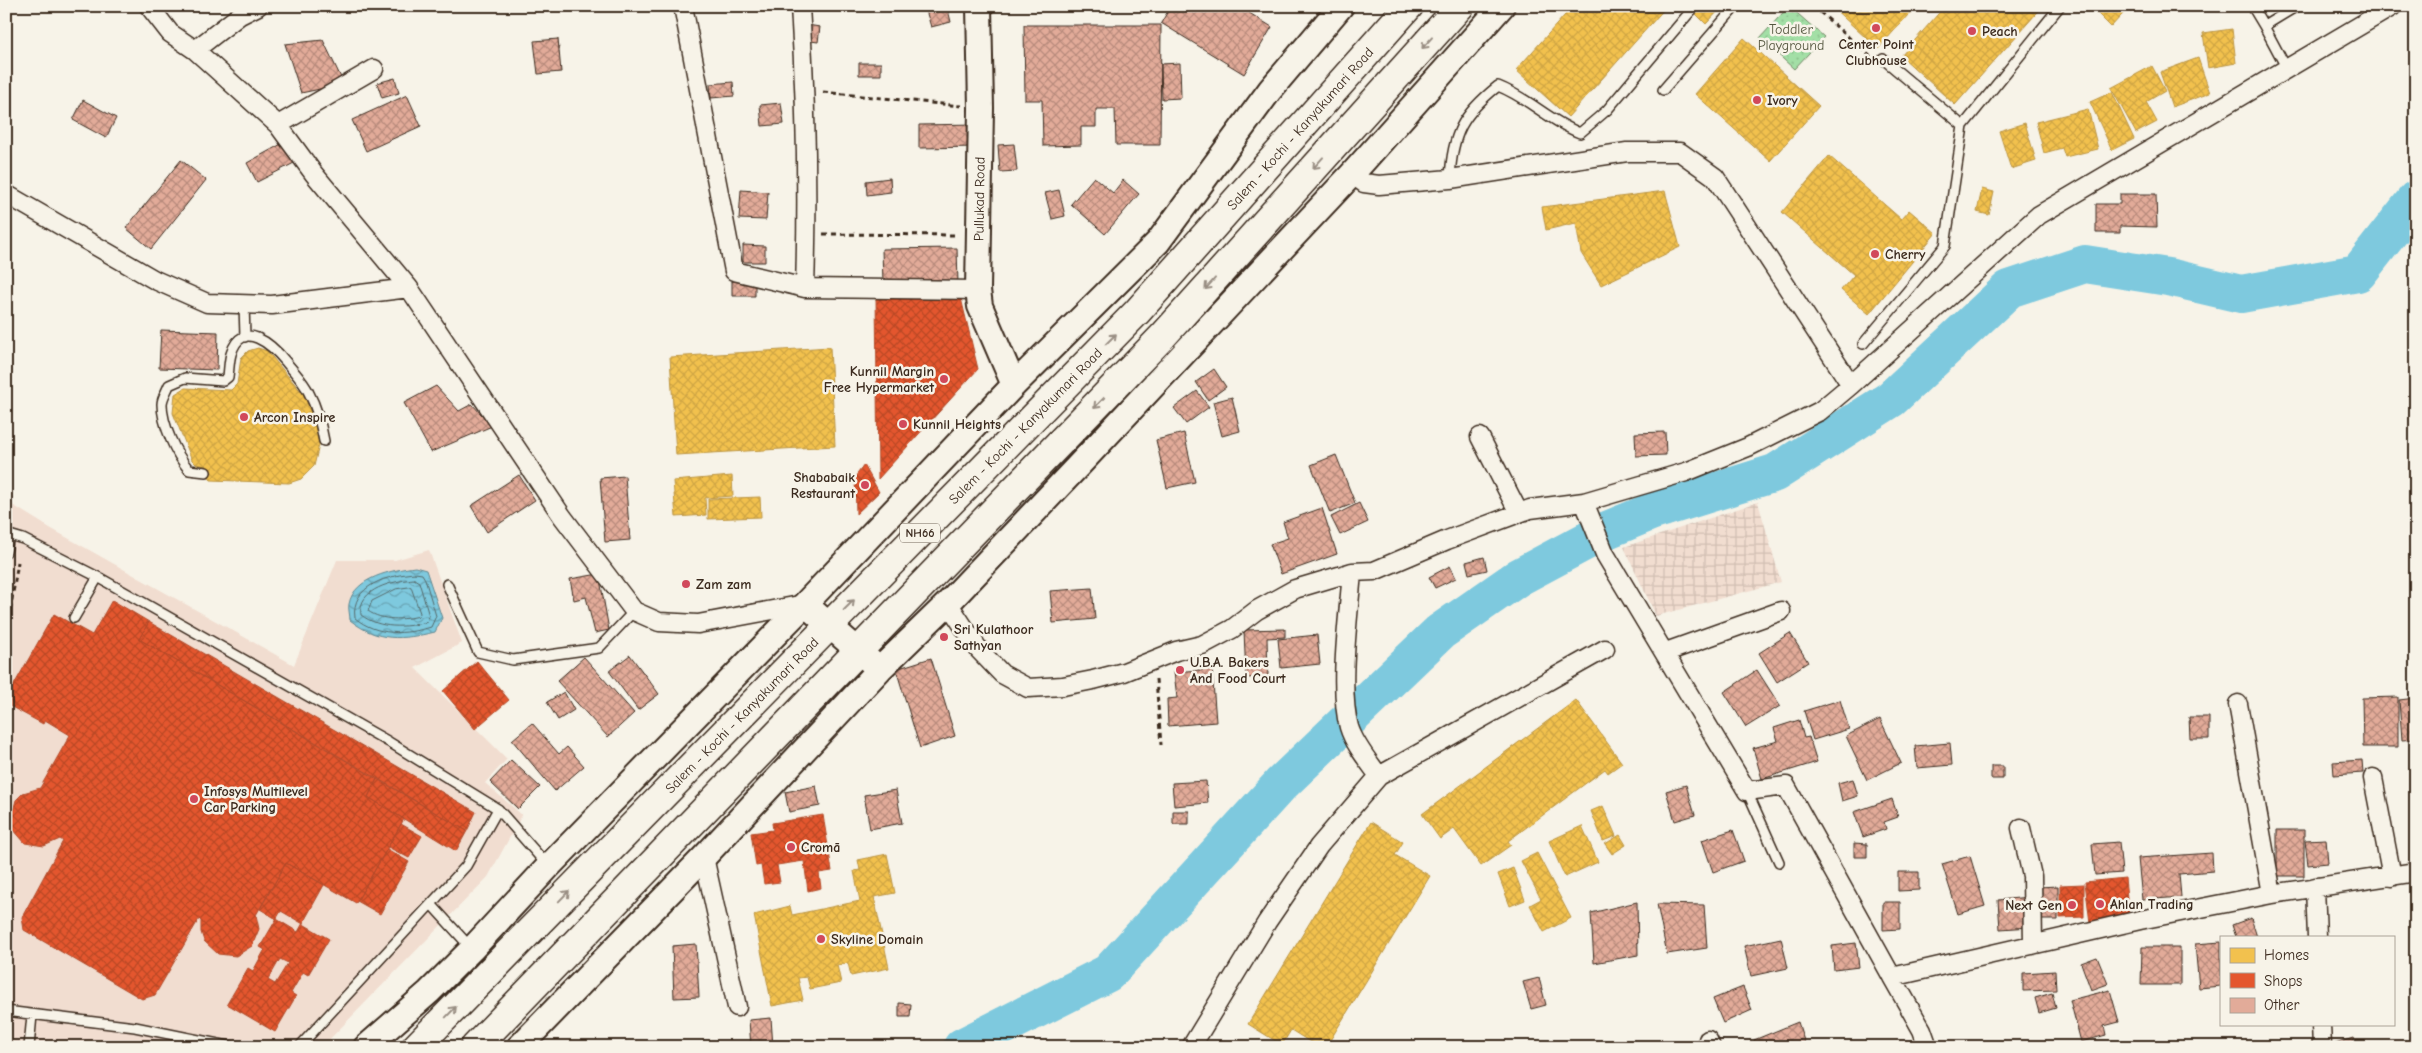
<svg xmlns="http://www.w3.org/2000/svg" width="2422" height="1053" font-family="'Comic Neue',sans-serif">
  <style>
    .built { fill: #f1ddd0 }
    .industrial { fill: url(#industrial-grid) }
    .park { fill: url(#park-dots); stroke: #6f8462 }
    .water { fill: url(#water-waves); stroke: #638991 }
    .homes { fill: url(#homes-cross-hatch); stroke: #bb9440 }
    .shops { fill: url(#shops-cross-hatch); stroke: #b14a29; fill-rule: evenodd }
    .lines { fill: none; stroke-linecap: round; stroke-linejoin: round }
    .shore { stroke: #566a6b; stroke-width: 1 }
    .river { stroke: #7ec9de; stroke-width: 38 }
    .building { fill: url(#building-cross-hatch); stroke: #3b2a1e }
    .lane-casing { stroke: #3b2a1e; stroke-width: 12 }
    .street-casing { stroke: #3b2a1e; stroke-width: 21 }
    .secondary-casing { stroke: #3b2a1e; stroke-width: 28 }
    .highway-casing { stroke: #3b2a1e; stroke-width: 31 }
    .path { stroke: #3b2a1e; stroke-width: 3; stroke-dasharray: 5 4; stroke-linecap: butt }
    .lane { stroke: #f7f3e8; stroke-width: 9 }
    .street { stroke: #f7f3e8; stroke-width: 18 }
    .secondary { stroke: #f7f3e8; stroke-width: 24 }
    .highway { stroke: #f7f3e8; stroke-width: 28 }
    .oneway { stroke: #998e83 }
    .poi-dot { fill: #d1495b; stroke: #f7f3e8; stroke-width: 2 }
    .labels { text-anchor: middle; stroke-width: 5; stroke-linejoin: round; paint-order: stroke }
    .shield { fill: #f7f3e8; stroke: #73665b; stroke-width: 1 }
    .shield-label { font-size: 12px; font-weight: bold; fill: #3b2a1e }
    .park-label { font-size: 14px; fill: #555740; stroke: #f7f3e8 }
    .poi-label { font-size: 14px; font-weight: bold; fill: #3b2a1e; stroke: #f7f3e8; text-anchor: start }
    .street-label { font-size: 14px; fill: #3b2a1e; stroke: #f7f3e8 }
  </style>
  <defs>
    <pattern id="industrial-grid" width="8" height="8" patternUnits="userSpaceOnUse" patternTransform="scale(1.25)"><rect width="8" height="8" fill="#f1ddd0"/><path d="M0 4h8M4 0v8" fill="none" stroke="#d0beb2"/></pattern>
    <pattern id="park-dots" width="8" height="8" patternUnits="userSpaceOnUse" patternTransform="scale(1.25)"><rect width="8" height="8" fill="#a3dfa6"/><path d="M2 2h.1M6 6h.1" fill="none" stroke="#8dc08e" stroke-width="1.8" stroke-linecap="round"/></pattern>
    <pattern id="water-waves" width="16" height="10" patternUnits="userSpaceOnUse" patternTransform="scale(1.25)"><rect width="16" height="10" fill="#7ec9de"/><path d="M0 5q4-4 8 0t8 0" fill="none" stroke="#68a3b3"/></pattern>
    <pattern id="homes-cross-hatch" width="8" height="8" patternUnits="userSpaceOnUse" patternTransform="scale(1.25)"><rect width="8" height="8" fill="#f2c14e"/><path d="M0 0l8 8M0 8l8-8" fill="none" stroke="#d0a644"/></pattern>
    <pattern id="shops-cross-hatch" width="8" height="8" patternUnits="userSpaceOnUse" patternTransform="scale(1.25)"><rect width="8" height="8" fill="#e4572e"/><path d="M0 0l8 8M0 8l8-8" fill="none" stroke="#ba4827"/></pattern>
    <pattern id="building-cross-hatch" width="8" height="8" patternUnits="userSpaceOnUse" patternTransform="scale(1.25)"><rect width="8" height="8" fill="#e2ab99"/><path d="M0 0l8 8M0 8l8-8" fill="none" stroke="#b88b7c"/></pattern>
  </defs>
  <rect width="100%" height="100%" fill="#f7f3e8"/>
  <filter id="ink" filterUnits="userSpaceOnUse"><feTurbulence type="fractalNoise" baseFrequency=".02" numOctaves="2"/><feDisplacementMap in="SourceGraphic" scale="10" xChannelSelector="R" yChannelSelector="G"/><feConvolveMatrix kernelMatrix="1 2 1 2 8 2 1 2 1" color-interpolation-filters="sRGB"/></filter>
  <g filter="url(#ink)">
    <path class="built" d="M6,501L50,528L294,665L337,560H395L429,550L462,643L415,668L507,759L485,783L522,815L488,877L322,1047H6Z"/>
    <path class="industrial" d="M1758,502L1781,582L1656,616L1624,547Z"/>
    <path class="park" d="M1789,6L1824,37L1794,69L1760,38Z"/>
    <path class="water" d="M415,567L426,570L442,618L435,632C401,640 378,642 350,620C350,615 348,609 349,604C354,577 393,570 415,567Z"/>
    <path class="homes" d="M1573,6H1667L1568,117L1516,70Z
      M1699,6H1723L1706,24L1694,12Z
      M1831,6H1916L1878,49Z
      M1945,6H2043L1955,105L1901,56Z
      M2090,6H2130L2111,27Z
      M2232,29L2236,63L2208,68L2203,33Z
      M1744,38L1819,106L1770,161L1695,94Z
      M2198,58L2210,93L2172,107L2160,72Z
      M2152,66L2165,91L2146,102L2157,122L2136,133L2111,88Z
      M2112,92L2134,139L2112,150L2090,102Z
      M2088,109L2098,149L2065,157L2062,148L2044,153L2036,122Z
      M2025,123L2036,161L2011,169L1999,131Z
      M1829,156L1901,219L1909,210L1936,233L1869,314L1841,290L1854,275L1782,212Z
      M1982,189L1994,192L1989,215L1977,212Z
      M1665,191L1680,247L1601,285L1581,253L1576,223L1546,230L1542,207Z
      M830,347L835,446L676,455L670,357Z
      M258,348L267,351L304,395L314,420L319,445L314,466L301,479L289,483L211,480L207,475L206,466L196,464L192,460L173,413L175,394L185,388L231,390L237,384L241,358L248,351Z
      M732,476L733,496L705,498L706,515L676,517L673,481Z
      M760,497L761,517L708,519V499Z
      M1576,700L1622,763L1608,773L1605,769L1508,841L1511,845L1481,866L1454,829L1440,839L1422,814Z
      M1603,806L1616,836L1603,841L1591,811Z
      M1371,822L1403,842L1395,855L1430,876L1326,1047H1318L1291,1030L1282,1045L1248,1024Z
      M1582,826L1598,862L1565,877L1549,841Z
      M1620,835L1626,845L1612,854L1605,844Z
      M1537,853L1571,918L1544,932L1530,905L1541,899L1521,861Z
      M887,854L895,893L874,897L889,968L851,976L848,963L837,965L841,983L810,989L807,977L798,978L803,1000L772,1006L754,915L790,906L792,915L860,901L854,871L860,870L858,860Z
      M1513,868L1525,900L1510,906L1498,874Z"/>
    <path class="shops" d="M960,294L978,369L878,479L876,296Z
      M864,465L879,492L856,514L855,477Z
      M112,600L149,622L139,639L377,779L368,797L404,819L356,903L286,863L256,915L259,929L252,946L236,956L218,954L204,941L201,932V921L199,919L155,995L142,999L24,930L22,917L63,841L60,839L44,846L25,843L13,829L11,819L16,800L23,793L40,788L70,735L45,720L43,724L6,704V699L54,614L92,635Z
      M149,622L476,812L467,831L139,639Z
      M477,661L509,700L475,729L443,691Z
      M377,779L467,831L456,851L368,797Z
      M823,815L832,871L819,873L821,888L808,891L804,861L777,865L780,882L764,884L761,865L756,866L751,833L773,830L772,823Z
      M401,824L422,836L409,858L388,847Z
      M387,849L409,862L380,914L357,901Z
      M286,863L324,885L298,932L260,909Z
      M2125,878L2129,918L2090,923L2085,882Z
      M2084,884V917L2060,918V885Z
      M281,911L329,939L308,975L303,972L291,993L296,996L275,1032L227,1004L248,968L253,971L264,951L265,950L260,947ZM280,959L288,963L275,984L268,980Z"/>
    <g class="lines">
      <path class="shore" d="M415,573L422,574L425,579L436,616L431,627C405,635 377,636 355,618C350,585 389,575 415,573Z
        M414,579L419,582L429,616L427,622C405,628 380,629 361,615C357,588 394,581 414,579Z
        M411,587L420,613L419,616C404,620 382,621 368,611L372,601L396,589Z"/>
      <path class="river" d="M962,1047L1108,973L1281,784L1440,632L1519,577L1607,530L1653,511L1775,473L1891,399L2009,289L2085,264L2168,277L2241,294L2358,273L2416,199"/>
    </g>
    <path class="building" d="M947,6L951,22L931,27L925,7Z
      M1171,6H1238L1272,27L1244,74L1161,23Z
      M807,25L820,27L818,42L804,40Z
      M1024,25H1161L1160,145H1116L1115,109H1096V127H1081V145L1043,146L1042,100H1025Z
      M558,39L561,72L538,74L534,41Z
      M323,40L344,84L301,93L285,44Z
      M859,63H881V75H859Z
      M1180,63L1181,98L1162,99L1161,64Z
      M395,78L399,93L382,98L377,83Z
      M733,82L734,96L711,98L710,84Z
      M407,95L421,126L366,151L352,120Z
      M83,100L116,118L106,138L73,120Z
      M781,103L784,124L762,126L760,105Z
      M6,108L12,110L6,124Z
      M977,124V147L919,148V125Z
      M285,142L296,162L257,182L247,163Z
      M1014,144L1017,171L1000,172L998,145Z
      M181,160L206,180L151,249L126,228Z
      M1094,177L1113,193L1123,180L1139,194L1105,234L1071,204Z
      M890,178L891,192L867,195L866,181Z
      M741,190L768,192L766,220L739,219Z
      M1059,190L1065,216L1052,219L1045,193Z
      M2120,194H2156L2157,227L2120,226V233H2096V204H2120Z
      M743,245L765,246V262H743Z
      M957,248L958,284H883L882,249Z
      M732,281H755V296H732Z
      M161,330L218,332L217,370L159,368Z
      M1214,369L1226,387L1208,400L1196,382Z
      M436,386L459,411L472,404L492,426L431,452L404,403Z
      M1197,391L1209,407L1186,424L1174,408Z
      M1232,397L1240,431L1222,436L1213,402Z
      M1665,432L1666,455L1636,456L1635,433Z
      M1184,433L1195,482L1167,488L1156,440Z
      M1336,455L1355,503L1330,513L1311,465Z
      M519,475L535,500L487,532L471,506Z
      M625,476L630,540L605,542L600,478Z
      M1359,503L1368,522L1340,535L1331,517Z
      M1322,508L1337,554L1281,574L1270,544L1288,538L1283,522Z
      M1484,557L1487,570L1469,574L1466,562Z
      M1450,566L1456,578L1435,588L1429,577Z
      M599,574L609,630L595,633L586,597L574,600L570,579Z
      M1092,588L1095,619L1053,623L1050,591Z
      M1285,629V637L1267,638L1268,677L1246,678L1244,630Z
      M1790,633L1808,662L1777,682L1759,653Z
      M1317,635L1320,664L1281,668L1278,639Z
      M630,655L659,694L638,710L609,671Z
      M584,657L634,713L608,737L557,681Z
      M931,658L955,736L920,748L896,669Z
      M1212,669L1216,722L1168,726L1167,699L1177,698L1174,672Z
      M1757,670L1780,706L1746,727L1724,692Z
      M564,692L574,710L558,720L547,702Z
      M2398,697V747H2363L2362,698Z
      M2416,698V739L2402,740L2399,700Z
      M1840,700L1849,729L1813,740L1804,711Z
      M2189,717H2209V739H2190Z
      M1880,719L1901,763L1867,780L1846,736Z
      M1799,720L1804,738L1809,737L1817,762L1762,779L1753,748L1778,741L1774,728Z
      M532,723L559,754L567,747L584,766L555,791L512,740Z
      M1950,743L1952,765L1917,768L1915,746Z
      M511,760L540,787L518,809L490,782Z
      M2362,760L2363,773L2334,775L2333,762Z
      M1991,766H2003V779H1991Z
      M1853,779L1858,796L1842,801L1838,783Z
      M1206,781L1208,803L1174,806L1172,783Z
      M1686,785L1695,815L1675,821L1666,791Z
      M816,786L820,806L789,812L785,792Z
      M896,790L902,823L870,829L864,795Z
      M1892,799L1898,817L1884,822L1886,829L1863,837L1854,812Z
      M1173,811H1189V824H1173Z
      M1733,830L1744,861L1713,872L1702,840Z
      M2277,830H2304V876H2277Z
      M2326,839L2328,863L2308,865L2305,840Z
      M2119,842L2122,873L2095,875L2092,844Z
      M1854,843L1867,844V857H1854Z
      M2212,853L2213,871L2179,874L2181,897L2142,900L2138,858Z
      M1970,856L1985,906L1958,914L1942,864Z
      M1898,872H1919V890L1898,891Z
      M2058,886V920H2039L2038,887Z
      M2029,897L2031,927L2000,929L1998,900Z
      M1637,902L1638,955L1594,963L1591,913Z
      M1883,902H1900V929L1883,930Z
      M1657,904L1704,905L1707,948L1667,954Z
      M2251,918L2257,937H2236L2232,925Z
      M1781,938L1788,968L1751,976L1744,946Z
      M2221,942V986L2199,988L2195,944Z
      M1856,943L1859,967L1834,970L1832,946Z
      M696,944L699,997L674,998L672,946Z
      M2142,947H2180V985H2141Z
      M2097,957L2108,984L2091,990L2081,963Z
      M2055,971L2056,990L2023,991V973Z
      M1539,978L1546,1005L1531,1009L1523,982Z
      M1743,987L1752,1010L1723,1023L1713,999Z
      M2110,990L2119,1022L2104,1026L2106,1035L2081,1042L2070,1000Z
      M2052,993L2056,1008L2039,1013L2035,998Z
      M899,1003L911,1004L910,1017H899Z
      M771,1018L773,1047H751L749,1020Z
      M1798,1022L1806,1047H1757L1754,1040Z
      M2353,1038L2356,1047H2326Z
      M1989,1041L1992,1047H1977Z"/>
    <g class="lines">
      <defs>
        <path id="lane" d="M2252,6L2264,26L2297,6
          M2264,26L2287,69
          M1883,59L1963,126
          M1663,90L1736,6
          M1450,179C1452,133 1463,114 1498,86C1529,98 1549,121 1580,133L1607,110L1695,6
          M244,304L245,337
          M1863,344L1945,246L1963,126L2060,6
          M206,472L189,470C176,454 162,425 162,404C162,398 167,391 169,385L185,378L223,381L228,377C229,369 229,361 231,354C242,317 273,346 286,362C294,372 304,382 309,393C317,408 321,424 324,441
          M6,534L23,539L98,577L389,742L498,809L548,866
          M6,552L9,535
          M447,584L478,652L513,660L599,648L634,611
          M74,618L98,577
          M1747,791L1779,862
          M431,904L472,949
          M6,1011L135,1027L233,1047
          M29,1047L32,1015
          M299,1047L466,866L498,809"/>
        <path id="street" d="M149,6L170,33L195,50L278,125L314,174L409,288
          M683,6L734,271L805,288L978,290
          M800,6C806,100 808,194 805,288
          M195,50L240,15L258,6
          M278,125L374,69
          M1352,174L1364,183L1379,185L1450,179L1627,152H1680L1715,177L1851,385
          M6,194L155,280L207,303L272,305L409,288L562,516L634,611L659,622L698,624L805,604
          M1480,437L1519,513
          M1584,502L1605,554L1747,791L1786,786L1892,977
          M1352,572C1349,613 1338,688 1349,727C1354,744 1369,762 1379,776
          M948,603L979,650L1002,674L1028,688L1063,686L1093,680L1124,672L1176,651L1202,645L1232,629L1257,610L1295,589L1352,572L1374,571L1447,540L1530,509L1584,502L1686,472L1748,447L1820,411L1851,385L2039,215L2393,6
          M1666,652L1781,611
          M2238,704L2272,894
          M2373,778L2392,877
          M2021,828L2032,876L2033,945
          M704,857L737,1007
          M2315,887L2317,937
          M2321,1024L2322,1047
          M1708,1040L1711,1047
          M1191,1047L1267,922L1319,846L1379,776L1605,649
          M1928,1047L1922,1030L1892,977L2140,920L2272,894L2416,872"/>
        <path id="secondary" d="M979,6L981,108L978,290L980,306L1014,385
          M805,604L871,662
          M366,1047L429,992L472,949L548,867L805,604L1014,385L1158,242L1270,90L1341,6
          M519,1047L704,857L880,669L948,603L1077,467L1352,174L1502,6"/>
        <g id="highway">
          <path id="s1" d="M416,1047L1137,312L1409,6"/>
          <path d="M475,1047L1163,336L1460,6"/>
        </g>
      </defs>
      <use href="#lane" class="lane-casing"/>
      <use href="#street" class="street-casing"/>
      <use href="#secondary" class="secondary-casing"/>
      <use href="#highway" class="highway-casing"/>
      <path class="path" d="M1813,6L1871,57
        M823,92L961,106
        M823,234L957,235
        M6,636L18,562
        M1156,679L1161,745"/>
      <use href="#lane" class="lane"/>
      <use href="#street" class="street"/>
      <use href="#secondary" class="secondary"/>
      <use href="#highway" class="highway"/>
    </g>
    <defs><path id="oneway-shaft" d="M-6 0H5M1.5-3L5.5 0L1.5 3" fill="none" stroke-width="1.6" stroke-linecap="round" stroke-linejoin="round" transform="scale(1.25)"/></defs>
    <g class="oneway">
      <use href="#oneway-shaft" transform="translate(1427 43) rotate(132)"/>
      <use href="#oneway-shaft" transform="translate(1318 163) rotate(132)"/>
      <use href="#oneway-shaft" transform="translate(1210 284) rotate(132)"/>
      <use href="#oneway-shaft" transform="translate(1111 339) rotate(-45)"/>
      <use href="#oneway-shaft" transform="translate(1099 403) rotate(134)"/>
      <use href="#oneway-shaft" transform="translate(849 605) rotate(-45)"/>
      <use href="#oneway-shaft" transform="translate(564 896) rotate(-46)"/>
      <use href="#oneway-shaft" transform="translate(451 1012) rotate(-46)"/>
    </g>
  </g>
  <g class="poi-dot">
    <circle cx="1876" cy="28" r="5"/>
    <circle cx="1972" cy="31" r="5"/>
    <circle cx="1757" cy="100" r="5"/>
    <circle cx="1875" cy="254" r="5"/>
    <circle cx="944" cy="379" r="5"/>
    <circle cx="244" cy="417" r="5"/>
    <circle cx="903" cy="424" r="5"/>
    <circle cx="865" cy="485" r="5"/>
    <circle cx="686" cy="584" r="5"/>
    <circle cx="944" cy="637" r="5"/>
    <circle cx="1180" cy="670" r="5"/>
    <circle cx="194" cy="799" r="5"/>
    <circle cx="791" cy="847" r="5"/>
    <circle cx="2100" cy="904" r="5"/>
    <circle cx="2072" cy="905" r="5"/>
    <circle cx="821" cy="939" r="5"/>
  </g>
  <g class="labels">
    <rect class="shield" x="900" y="523.5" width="40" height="19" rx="4"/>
    <g class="shield-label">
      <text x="920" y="537">NH66</text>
    </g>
    <g class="park-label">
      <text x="1791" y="34">Toddler<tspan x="1791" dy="16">Playground</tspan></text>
    </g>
    <g class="poi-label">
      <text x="1982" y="36">Peach</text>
      <text x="1876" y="49" text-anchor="middle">Center Point<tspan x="1876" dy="16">Clubhouse</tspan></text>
      <text x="1767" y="105">Ivory</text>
      <text x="1885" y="259">Cherry</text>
      <text x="934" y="376" text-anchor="end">Kunnil Margin<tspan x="934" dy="16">Free Hypermarket</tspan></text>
      <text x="254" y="422">Arcon Inspire</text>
      <text x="913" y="429">Kunnil Heights</text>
      <text x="855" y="482" text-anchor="end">Shababaik<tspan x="855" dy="16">Restaurant</tspan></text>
      <text x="696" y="589">Zam zam</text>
      <text x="954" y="634">Sri Kulathoor<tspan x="954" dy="16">Sathyan</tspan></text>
      <text x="1190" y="667">U.B.A. Bakers<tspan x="1190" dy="16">And Food Court</tspan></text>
      <text x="204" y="796">Infosys Multilevel<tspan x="204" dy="16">Car Parking</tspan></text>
      <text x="801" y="852">Cromā</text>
      <text x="2110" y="909">Ahlan Trading</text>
      <text x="2062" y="910" text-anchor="end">Next Gen</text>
      <text x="831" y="944">Skyline Domain</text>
    </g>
    <g class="street-label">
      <text dy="5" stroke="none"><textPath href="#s1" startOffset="1275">Salem - Kochi - Kanyakumari Road</textPath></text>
      <text transform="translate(979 199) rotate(-89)" y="5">Pullukad Road</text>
      <text dy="5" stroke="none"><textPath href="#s1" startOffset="870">Salem - Kochi - Kanyakumari Road</textPath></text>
      <text dy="5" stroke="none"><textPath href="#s1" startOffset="465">Salem - Kochi - Kanyakumari Road</textPath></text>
    </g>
  </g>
  <rect width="2422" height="1053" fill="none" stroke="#f7f3e8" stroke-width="25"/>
  <rect x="12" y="12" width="2397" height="1028" fill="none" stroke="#3b2a1e" stroke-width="2" filter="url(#ink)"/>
  <rect x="2220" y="936" width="175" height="90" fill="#f7f3e8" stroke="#aca397"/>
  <rect x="2230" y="948" width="25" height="15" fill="#f2c14e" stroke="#aca397"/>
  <text x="2264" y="960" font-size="15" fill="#3b2a1e">Homes</text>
  <rect x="2230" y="973" width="25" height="15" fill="#e4572e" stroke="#aca397"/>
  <text x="2264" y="986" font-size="15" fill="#3b2a1e">Shops</text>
  <rect x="2230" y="998" width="25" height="15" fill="#e2ab99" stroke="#aca397"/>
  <text x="2264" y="1010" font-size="15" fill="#3b2a1e">Other</text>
</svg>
